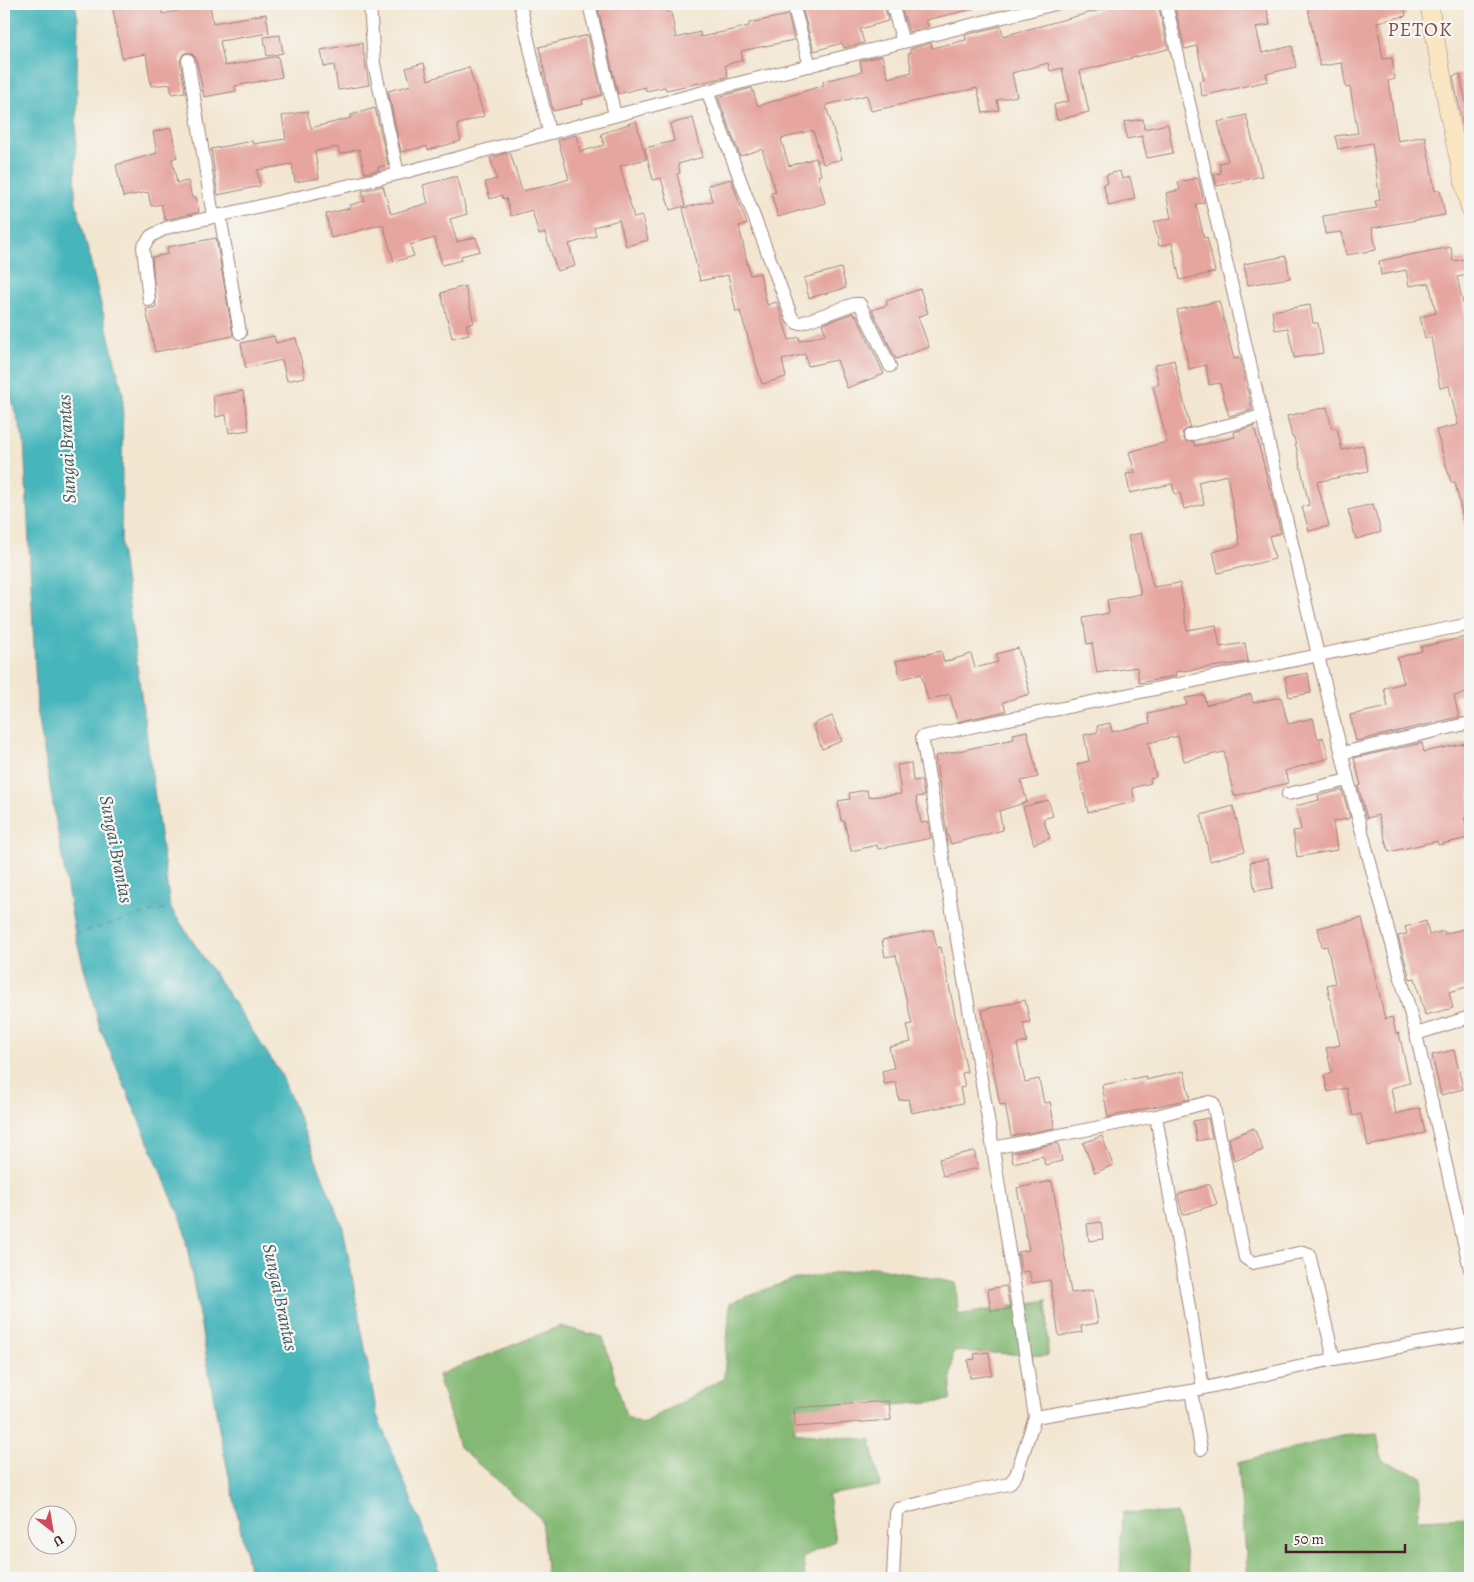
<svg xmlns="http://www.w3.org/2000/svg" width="1474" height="1582" font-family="Alegreya,serif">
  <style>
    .forest { fill: #84b975; stroke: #676c50 }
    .water { fill: #46b6bc; stroke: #486a74 }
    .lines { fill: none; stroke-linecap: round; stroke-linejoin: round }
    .ferry { stroke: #485b65; stroke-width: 1; stroke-dasharray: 6 5; stroke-linecap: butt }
    .building { fill: #e6a59f }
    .street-casing { stroke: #9e827e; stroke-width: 14 }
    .secondary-casing { stroke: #9e827e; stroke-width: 19 }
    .street { stroke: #fff; stroke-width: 12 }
    .secondary { stroke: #fbe6c3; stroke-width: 18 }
    .labels { text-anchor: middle; stroke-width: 4.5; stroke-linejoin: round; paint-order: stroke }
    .water-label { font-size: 19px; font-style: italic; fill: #485b65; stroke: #f6f6f2 }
    .quarter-label { font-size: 20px; letter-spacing: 1px; fill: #814e54; stroke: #f6f6f2 }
  </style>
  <rect width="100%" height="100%" fill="#f6f6f2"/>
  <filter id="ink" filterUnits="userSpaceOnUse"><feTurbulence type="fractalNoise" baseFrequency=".02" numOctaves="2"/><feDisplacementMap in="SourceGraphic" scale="10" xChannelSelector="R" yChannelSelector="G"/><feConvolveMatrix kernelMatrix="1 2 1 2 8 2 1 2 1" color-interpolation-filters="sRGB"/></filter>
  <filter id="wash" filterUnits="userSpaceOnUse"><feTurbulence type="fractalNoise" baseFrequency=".0096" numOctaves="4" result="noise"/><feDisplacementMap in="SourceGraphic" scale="20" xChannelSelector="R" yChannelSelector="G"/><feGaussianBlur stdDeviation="1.12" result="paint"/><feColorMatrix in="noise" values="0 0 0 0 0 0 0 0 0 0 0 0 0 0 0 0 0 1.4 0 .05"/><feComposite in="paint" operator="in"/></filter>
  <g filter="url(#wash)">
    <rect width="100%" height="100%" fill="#f3e6d1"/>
    <path class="forest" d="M875,1267L956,1283L958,1315L1047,1300L1048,1356L953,1351L950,1400L798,1414L794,1432L871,1440L880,1486L828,1495L835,1541L803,1557L805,1578H547L541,1519L459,1447L438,1375L560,1326L603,1337L626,1416L642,1424L724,1378L730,1303L791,1280Z
      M1377,1433L1382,1461L1423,1477L1417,1519L1470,1517V1578H1248L1238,1463L1341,1436Z
      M1123,1512L1177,1514L1191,1578H1120Z"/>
    <path class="water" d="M4,4H75L78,19L75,198L123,394L121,548L170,907L281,1074L343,1227L377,1415L443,1578H251L220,1434L183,1224L100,1028L75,934L37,709L24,440L4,376Z"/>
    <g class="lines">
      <path class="ferry" d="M75,934L170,907"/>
    </g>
    <g id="blocks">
      <path class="building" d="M112,4H161L162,14L210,5L213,23L266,14L269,33L220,41L225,66L278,56L282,77L235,86L236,91L204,97L196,58L191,53L187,52L183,54L180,61L185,92L172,94L170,84L151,86L146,54L122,58Z
        M597,4H666L668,13L671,12L676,38L700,32L701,37L749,26V23L788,15L794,40L741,51L743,60L725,65L728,77L666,90L665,87L646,91L645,87L618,94Z
        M801,4H856V8L870,4H884L888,21L860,29L864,43L844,48L842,43L814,51Z
        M900,4H973V9L926,20L928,27L909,32Z
        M1122,4H1158L1168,49L1080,71L1089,112L1057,120L1054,105L1069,101L1062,68L1050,71L1048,63L1012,73L1017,96L997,100L999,110L983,113L977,88L871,111L867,95L826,105L842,159L823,164L813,130L781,139L789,166L816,158L821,175L818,176L825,203L778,217L771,193L776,192L762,149L740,156L718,97L752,88L758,106L824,85L823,81L862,72L860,61L882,56L888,78L912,72L908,54L910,53V49L931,43L932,48L966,40L965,35L1001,26L1003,36Z
        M1174,4H1266L1270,25L1256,27L1262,53L1292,46L1296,67L1266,74L1268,81L1202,96L1199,81L1204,80L1197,46L1185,49Z
        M1307,4H1404L1406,16L1377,22L1383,59L1392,58L1395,79L1388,81L1398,141L1425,136L1435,191L1440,190L1445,215L1372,228L1376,250L1346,255L1342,232L1325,234L1323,216L1377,208L1375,201L1380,200L1372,143L1338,149L1335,136L1358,133L1350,87L1346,88L1342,63L1320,66Z
        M280,35L283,53L267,56L264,37Z
        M588,35L602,95L582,100L583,104L553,111L539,47Z
        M362,43L369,85L338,90L334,65L324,67L321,50Z
        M424,63L428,80L469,67L484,116L457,125L461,141L428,150L427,146L401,152L388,91L411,85L406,68Z
        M1460,74L1470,122V162L1453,76Z
        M375,108L388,165L378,167L379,170L365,173L359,149L340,154L338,147L315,151L319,178L295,182L292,164L257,170L260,186L218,195L211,149L252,141L253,144L286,139L282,116L307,111L311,128L351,118V115Z
        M1246,115L1262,176L1217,186L1214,174L1221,173L1219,163L1228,161L1218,122Z
        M693,118L703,157L678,164L680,173L677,174L685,206L670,210L661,178L653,180L645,148L674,141L670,124Z
        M1143,119L1144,129L1168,124L1173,153L1147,158L1142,136L1127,139L1124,122Z
        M636,121L646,159L620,166L634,218L642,216L648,240L626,246L619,220L594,227L596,236L569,244L575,266L557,271L545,233L539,235L532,210L511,216L506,198L503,199L502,195L490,199L485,182L497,179L490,158L510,152L522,191L546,186L569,179L558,140L576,135L580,152L604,145L601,134Z
        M171,128L177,157L172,159L177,183L188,181L192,198L196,197L199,212L165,220L161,204L151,206L148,192L123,197L116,165L157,153L153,132Z
        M1120,171L1122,179L1130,177L1135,199L1109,206L1103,184L1108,183L1106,175Z
        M457,176L467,214L450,219L457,242L476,237L480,251L461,256L462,260L442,265L435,238L410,245L414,256L394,262L383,224L331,238L326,214L351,208L350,205L365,201L362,191L383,186L391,214L428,203L423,185Z
        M1198,178L1204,203L1196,204L1204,238L1207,237L1215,272L1180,280L1172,243L1159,246L1154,222L1171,218L1166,193L1180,190L1178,182Z
        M731,179L747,224L739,226L750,275L760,273L767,305L777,302L789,340L799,337L800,341L826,334L822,324L853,313L854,316L856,315L884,374L847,388L837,360L808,366L805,354L782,360L786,377L762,384L740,311L736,312L728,275L700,281L683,208L712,201L708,185Z
        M216,238L233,336L155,352L146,309L156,307L152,257L168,254L167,247Z
        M1451,247L1453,261L1465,259L1468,275L1457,277L1470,335V526L1465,527L1455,482H1451L1436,430L1458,425L1449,386L1440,388L1431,337L1425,338L1420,317L1436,313L1429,283L1409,286L1406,270L1381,275L1379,261Z
        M1286,256L1290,278L1248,285L1244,264Z
        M841,268L846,288L809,298L804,278Z
        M465,286L474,323L466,324L469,334L452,338L441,293Z
        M920,289L928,313L918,317L929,347L896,359L872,310L887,305L886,301Z
        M1219,301L1234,359L1240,358L1252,410L1229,416L1220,383L1209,385L1206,365L1189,369L1177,310Z
        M1310,305L1313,323H1318L1323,353L1294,358L1288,328L1275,330L1272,311Z
        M274,336L276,343L296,338L305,377L287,381L282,360L246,368L241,343Z
        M1174,360L1190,427L1182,432L1185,441L1194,442L1195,446L1235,437L1234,432L1254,426L1281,533L1269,536L1275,559L1218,573L1213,552L1240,545L1227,475L1198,482L1204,504L1184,509L1180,493L1175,494L1172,484L1130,493L1126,474L1135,473L1129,452L1167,442L1153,386L1159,384L1154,365Z
        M243,391L249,430L229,433L226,415L216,417L213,396Z
        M1327,407L1332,429L1337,428L1342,450L1363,445L1368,471L1317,482L1329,526L1309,531L1302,507L1309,505L1294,437H1292L1287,416Z
        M1373,504L1381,532L1356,539L1348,510Z
        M1141,533L1153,587L1180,583L1187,630L1216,625L1220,647L1245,643L1248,662L1175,672L1176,676L1139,683L1137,667L1097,673L1092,643L1087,644L1083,618L1109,613L1107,600L1141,594L1128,536Z
        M1470,636V669L1467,670L1470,692L1454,696L1459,717L1356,741L1350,715L1388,707L1384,688L1404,683L1397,658L1422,651L1421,647Z
        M1018,648L1030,694L1003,702L1006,711L957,722L950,694L928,700L921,674L901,679L896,661L941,651L944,662L971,654L975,668L998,662L996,654Z
        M1308,673L1311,693L1289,697L1285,677Z
        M1251,694L1253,703L1281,697L1288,724L1313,718L1318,739L1323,737L1329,758L1285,771L1288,783L1234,796L1224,752L1184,761L1178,736L1148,743L1156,777L1150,779L1151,783L1132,788L1135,802L1088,812L1077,764L1089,761L1084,735L1098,732L1097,726L1110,723L1112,732L1150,723L1148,714L1187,705L1185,698L1204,695L1206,705Z
        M832,716L842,741L822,749L813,724Z
        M1027,731L1038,777L1021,781L1027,802L999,811L1003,830L951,844L947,834L935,756L1014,739L1013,734Z
        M1470,742V817L1464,818L1468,838L1438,845L1437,841L1389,852L1378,815L1367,818L1358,786L1361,785L1354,758L1422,743L1424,752Z
        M911,763L913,781L921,780L924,796L916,797L921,823L928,822L931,838L878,849L877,845L851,851L844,821H841L838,801L850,799L849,793L867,790L868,797L901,794L897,765Z
        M1342,790L1350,818L1333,822L1337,850L1297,857L1293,831L1301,830L1296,806L1319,800L1318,796Z
        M1048,800L1053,816L1043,819L1050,838L1034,844L1023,807Z
        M1233,806L1245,851L1210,861L1201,815Z
        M1268,859L1273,888L1255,891L1250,862Z
        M1362,918L1385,1019L1392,1017L1396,1034L1399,1033L1410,1083L1391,1088L1396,1114L1420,1108L1425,1133L1368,1146L1361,1114L1353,1116L1346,1088L1328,1092L1324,1075L1332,1073L1326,1048L1340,1045L1327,985L1335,983L1327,946L1322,947L1318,928Z
        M1426,921L1429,935L1444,931L1445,934L1470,927V986L1449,992L1453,1008L1425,1015L1415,978L1410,979L1398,936L1407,934L1405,927Z
        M933,930L937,948L941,947L967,1072L962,1073L965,1087L960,1088L963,1103L911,1113L908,1099L899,1100L896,1082L884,1084L882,1071L894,1068L889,1047L911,1042L907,1025L912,1024L896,955L885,957L882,940Z
        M1025,1000L1030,1022L1023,1023L1027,1042L1017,1044L1025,1082L1039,1079L1044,1103L1050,1102L1055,1128L1011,1136L1005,1104L1000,1105L982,1010Z
        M1454,1050L1463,1089L1441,1095L1432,1055Z
        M1184,1071L1190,1099L1108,1117L1102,1085L1146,1076V1080Z
        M1208,1118L1212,1138L1197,1141L1193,1121Z
        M1254,1128L1263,1150L1234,1161L1229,1138Z
        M1102,1136L1113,1165L1095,1173L1083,1143Z
        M1058,1143L1062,1161L1045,1165L1043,1156L1013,1163L1011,1153Z
        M974,1151L978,1168L943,1176L939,1159Z
        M1052,1181L1071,1293L1093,1290L1098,1323L1081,1326L1082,1332L1059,1336L1050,1280L1032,1283L1029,1271L1021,1272L1018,1252L1029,1250L1017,1188Z
        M1210,1184L1217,1204L1183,1215L1178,1195Z
        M1101,1222L1103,1239L1089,1241L1087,1224Z
        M1006,1286L1010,1309L991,1311L988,1289Z
        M989,1352L992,1375L970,1378L968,1360L975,1359L974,1354Z
        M889,1401L891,1420L795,1427L794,1408Z"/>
    </g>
  </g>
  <g filter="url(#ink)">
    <use href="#blocks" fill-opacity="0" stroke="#9e827e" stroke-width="1"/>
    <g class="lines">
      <defs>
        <path id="street" d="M370,4L374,64L398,174
          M520,4L549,132
          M589,4L615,115
          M793,4L810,66
          M892,4L903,42
          M1166,4L1318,655L1348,780L1416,1034L1470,1269
          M188,60L213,216
          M707,91L792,318L797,323H801L854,304H860L890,366
          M220,215L240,333
          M149,300L143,247L151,236L166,228L398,174L707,91L1055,4
          M1190,435L1262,416
          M1342,753L1470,723
          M1288,794L1348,780
          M1416,1034L1470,1017
          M1156,1116L1209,1102L1213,1103L1245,1258L1253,1263L1303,1252L1309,1254L1334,1359
          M993,1148L1156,1116L1203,1388
          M1191,1391L1201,1449
          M1035,1417L1191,1391L1334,1359L1470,1334
          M893,1578L896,1513L898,1509L940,1498L1009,1484L1016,1475L1035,1417L993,1148L922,737L1470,624"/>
        <path id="secondary" d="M1429,4L1450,120L1470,209"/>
      </defs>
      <use href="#street" class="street-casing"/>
      <use href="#secondary" class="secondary-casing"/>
      <use href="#street" class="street"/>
      <use href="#secondary" class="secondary"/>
    </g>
  </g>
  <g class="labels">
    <g class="water-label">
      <text transform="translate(66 449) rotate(-93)" y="7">Sungai Brantas</text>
      <text transform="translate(117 849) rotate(79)" y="7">Sungai Brantas</text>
      <text transform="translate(281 1297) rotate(78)" y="7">Sungai Brantas</text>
    </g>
    <g class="quarter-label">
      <text x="1420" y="36">PETOK</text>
    </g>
  </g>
  <rect width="1474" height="1582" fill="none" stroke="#f6f6f2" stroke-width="20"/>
  <g transform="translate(52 1530) rotate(149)"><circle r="24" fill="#f6f6f2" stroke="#b1a0a2"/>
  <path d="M0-4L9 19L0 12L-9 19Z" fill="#d1495b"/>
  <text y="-8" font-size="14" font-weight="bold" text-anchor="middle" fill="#4a1f2b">U</text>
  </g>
  <path d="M1286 1544v8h119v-8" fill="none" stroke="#4a1f2b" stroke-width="2.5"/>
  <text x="1294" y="1544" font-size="15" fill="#4a1f2b" stroke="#f6f6f2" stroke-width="4" paint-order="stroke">50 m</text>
</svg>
